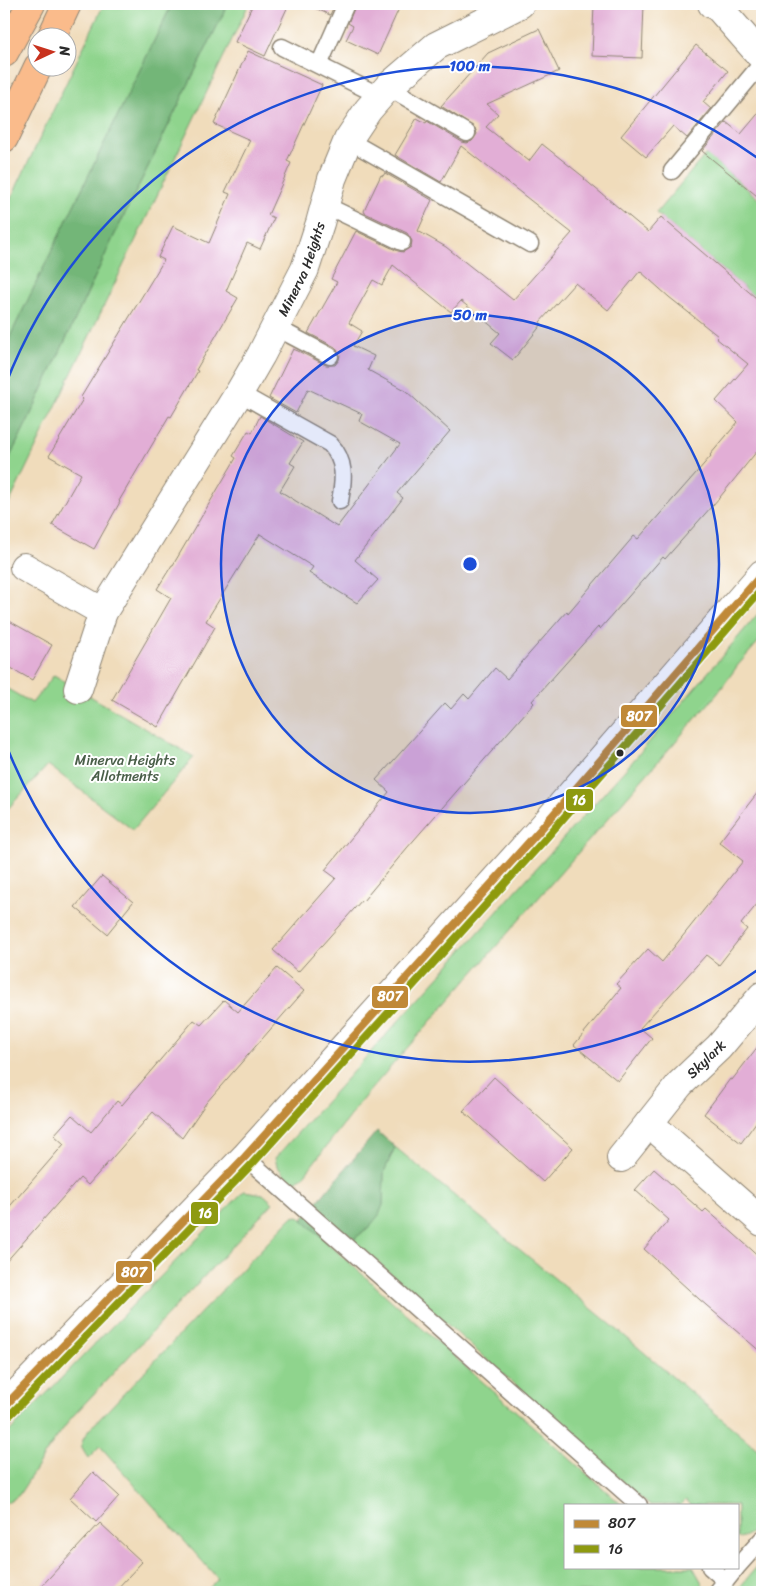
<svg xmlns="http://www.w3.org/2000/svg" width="766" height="1596" font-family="Sriracha,sans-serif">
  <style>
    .green { fill: #8fd48d; stroke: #5d805c }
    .forest { fill: #73b678; stroke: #4f7052 }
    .building { fill: #e2aed6 }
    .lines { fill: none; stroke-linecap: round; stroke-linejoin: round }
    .service-casing { stroke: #8e8473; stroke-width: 19 }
    .minor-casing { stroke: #8e8473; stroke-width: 30 }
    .tertiary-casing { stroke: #8e8473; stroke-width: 30 }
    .trunk-casing { stroke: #8e8473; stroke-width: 30 }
    .service { stroke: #fff; stroke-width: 16 }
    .minor { stroke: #fff; stroke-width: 28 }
    .tertiary { stroke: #fff; stroke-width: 28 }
    .trunk { stroke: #fabb8b; stroke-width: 28 }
    .bus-1-casing { stroke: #fff; stroke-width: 11 }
    .bus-2-casing { stroke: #fff; stroke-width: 11 }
    .bus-1 { stroke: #c08937; stroke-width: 8 }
    .bus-2 { stroke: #8e9a10; stroke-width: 8 }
    .ring { fill: none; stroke: #1d4ed8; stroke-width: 2.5 }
    .bus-dot { fill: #2b2b2b; stroke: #fff; stroke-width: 2 }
    .labels { text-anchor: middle; stroke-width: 4; stroke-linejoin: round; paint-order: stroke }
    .street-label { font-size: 14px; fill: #2b2b2b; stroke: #fff }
    .park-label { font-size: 14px; fill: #495e48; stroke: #fff }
    .centre { fill: #1d4ed8; stroke: #fff; stroke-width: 2.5 }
    .ring-label { font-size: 15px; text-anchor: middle; font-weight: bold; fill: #1d4ed8; stroke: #fff; stroke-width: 4; stroke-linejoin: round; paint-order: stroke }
    .line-badge { stroke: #fff; stroke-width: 2 }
    .badge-label { font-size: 14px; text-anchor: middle; font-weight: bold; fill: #fff }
  </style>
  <rect width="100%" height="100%" fill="#fff"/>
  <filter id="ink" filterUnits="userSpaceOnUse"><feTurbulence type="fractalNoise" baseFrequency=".02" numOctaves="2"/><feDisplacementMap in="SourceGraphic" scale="10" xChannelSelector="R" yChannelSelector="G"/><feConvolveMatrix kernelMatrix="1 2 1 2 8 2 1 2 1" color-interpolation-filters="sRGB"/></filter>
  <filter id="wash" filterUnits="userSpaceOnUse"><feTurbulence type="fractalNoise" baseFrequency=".0096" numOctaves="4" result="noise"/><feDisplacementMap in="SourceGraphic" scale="20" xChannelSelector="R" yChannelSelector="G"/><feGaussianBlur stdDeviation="1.12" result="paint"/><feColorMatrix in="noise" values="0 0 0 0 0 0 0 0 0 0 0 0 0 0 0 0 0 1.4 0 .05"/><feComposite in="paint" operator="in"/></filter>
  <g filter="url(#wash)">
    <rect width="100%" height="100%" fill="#f0dcbb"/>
    <path class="green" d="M104,4H172L4,349V213Z
      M228,4H249L4,514V469L30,416L114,236Z
      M705,155H708L762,202V303L656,213Z
      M762,609V638L738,665L718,693L366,1095L302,1178L291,1183L277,1166L275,1158L632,762Z
      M54,675L194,757L133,830L48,765L4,813V687L32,703Z
      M395,1147L620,1332L762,1453V1523C756,1529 747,1538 737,1538V1505H691L686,1500L681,1505H649L353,1240L370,1226L383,1205L384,1172Z
      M244,1191L263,1194L273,1203L71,1418L45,1454L19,1495L9,1502H4V1437Z
      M298,1216L415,1322L622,1505H565V1567H693L702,1583L704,1592H205L218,1579L100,1446L88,1458C78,1444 81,1443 89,1430L292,1217Z
      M762,1560V1592H736Z"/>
    <path class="forest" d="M172,4H228L114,236L30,416L4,469V349Z
      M377,1131L395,1147L384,1172L383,1205L379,1215L370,1226L353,1240L327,1242L302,1220Z"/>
    <g id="blocks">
      <path class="building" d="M253,4H289L265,56L235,42Z
        M306,4H335L330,15Z
        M356,4H401L378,55L346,40L353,26L348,23Z
        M594,4H644L642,58L592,56Z
        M539,29L559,71L487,104L498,114L486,127L529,161L542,144L585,178L584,179L648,232L661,217L762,303V445L720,497L665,559L663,557L600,629L598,627L532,701L534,703L407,848L363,901L362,900L298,972L273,950L336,878L325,870L389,792L376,780L445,703L451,709L464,694L469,699L495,668L507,679L567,611L568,613L634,536L638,539L711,456L710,455L738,422L716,401L748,364L716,338L718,336L669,297L640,271L608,310L575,283L540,322L542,324L513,360L491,343L500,333L461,301L451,312L393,265L382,285L373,280L349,323L362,331L353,346L374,356L368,370L406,391L450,431L397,493L403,498L355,560L378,580L357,603L309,573L313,567L260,534L206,621L215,627L158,727L112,700L171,598L157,589L172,565H173L236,458L233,456L248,431L252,433L260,416L303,442L290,463L295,466L280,491L337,527L400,444L359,421L362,414L308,389L296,413L269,398L293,349L298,351L326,365H335L339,360L340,355L335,347L308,333L337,282L331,279L356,231L398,251L403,252L411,247L412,241L407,233L365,213L364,211L381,175L383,176L385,173L432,200L418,231L446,247L513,300L572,233L461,146L441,182L395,155L417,118L426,123L427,121L462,142L467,143L472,141L477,134L475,128L441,106L488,53Z
        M696,45L728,71L703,102L711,109L687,138L673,126L646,157L621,136Z
        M248,51L322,85L287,161L291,163L268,215L274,218L260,249L247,243L226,291L238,298L196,370L198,371L171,417L169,416L119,501L120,502L94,549L52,525L81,474L49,456L83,399L81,397L164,260L158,257L173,226L209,243L230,194L225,192L250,140L214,124Z
        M762,109V200L702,151L726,122L741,134Z
        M4,618L52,645L32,680L4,664Z
        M762,787V898L741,924L747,929L719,965L706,955L640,1028L652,1038L618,1081L574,1045L621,988L616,984L648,949L662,962L743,861L719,842Z
        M102,876L133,902L107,934L75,907Z
        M277,968L304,991L206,1103L182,1138L153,1112L88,1185L80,1178L4,1264V1213L64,1144L54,1135L72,1115L91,1132L117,1101L122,1105L194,1020L201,1025L224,1000L238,1012Z
        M762,1041V1114L741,1143L704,1114L730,1079L732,1080Z
        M494,1077L573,1148L543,1182L463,1111Z
        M654,1169L703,1212L706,1209L762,1259V1353L699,1299L644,1249L669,1220L635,1190Z
        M93,1472L119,1496L96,1522L70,1498Z
        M100,1523L142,1562L114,1592H36Z"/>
    </g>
  </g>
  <g filter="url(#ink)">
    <use href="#blocks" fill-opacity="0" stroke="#8e8473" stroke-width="1"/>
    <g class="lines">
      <defs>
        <path id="service" d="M282,47L380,96
          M319,65L346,4
          M388,87L467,133
          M348,140L530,244
          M672,171L762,63
          M325,205L402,242
          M275,327L330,356
          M239,393L330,444C346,461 344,479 340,501
          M245,1157L639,1505
          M710,1567L726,1581
          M737,1567L762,1539
          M717,1592L737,1567"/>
        <g id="minor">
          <path d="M712,4L719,8L762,57"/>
          <path d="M24,567L103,612"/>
          <path id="s1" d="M78,689L103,612L239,393L261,355L305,269L320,223L332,179L348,140L368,110L388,87L436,46L520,4"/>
          <path d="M762,996L719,1047L680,1084L649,1123L762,1222"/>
          <path d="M621,1158L649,1123"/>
        </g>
        <path id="tertiary" d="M4,1407L245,1157L345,1046L540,830L762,574"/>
        <path id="trunk" d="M51,38L67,4
          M4,53L31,4
          M4,138L38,67"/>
      </defs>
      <use href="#service" class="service-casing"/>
      <use href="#minor" class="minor-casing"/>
      <use href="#tertiary" class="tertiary-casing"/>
      <use href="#trunk" class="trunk-casing"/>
      <use href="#service" class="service"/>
      <use href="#minor" class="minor"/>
      <use href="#tertiary" class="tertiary"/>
      <use href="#trunk" class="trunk"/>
      <defs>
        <path id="bus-1" d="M4,1407L245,1157L540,830L762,574"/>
        <path id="bus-2" d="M11,1414L252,1164L547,837L762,589"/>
      </defs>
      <use href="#bus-1" class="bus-1-casing"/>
      <use href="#bus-2" class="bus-2-casing"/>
      <use href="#bus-1" class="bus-1"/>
      <use href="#bus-2" class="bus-2"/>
    </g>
  </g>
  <circle cx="470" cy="564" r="249" fill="#1d4ed8" fill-opacity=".12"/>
  <g class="ring">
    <circle cx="470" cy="564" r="249"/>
    <path d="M759 969A498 498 0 0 1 5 742M5 386A498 498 0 0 1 759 159"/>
  </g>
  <circle class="bus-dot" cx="620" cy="753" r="4.5"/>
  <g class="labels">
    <g class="street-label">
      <text dy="5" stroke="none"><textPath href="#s1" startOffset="478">Minerva Heights</textPath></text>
      <text transform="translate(706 1059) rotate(-44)" y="5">Skylark</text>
    </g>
    <g class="park-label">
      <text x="125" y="765">Minerva Heights<tspan x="125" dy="16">Allotments</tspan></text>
    </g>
  </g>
  <circle cx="470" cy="564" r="8" class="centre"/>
  <g class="ring-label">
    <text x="470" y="71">100 m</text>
    <text x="470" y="320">50 m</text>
  </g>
  <g class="line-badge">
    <rect x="620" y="704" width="38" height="24" rx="5" fill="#c08937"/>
    <rect x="565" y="788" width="29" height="24" rx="5" fill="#8e9a10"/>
    <rect x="371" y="985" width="38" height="24" rx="5" fill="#c08937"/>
    <rect x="190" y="1201" width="29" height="24" rx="5" fill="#8e9a10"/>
    <rect x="115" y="1260" width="38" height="24" rx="5" fill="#c08937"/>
  </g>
  <g class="badge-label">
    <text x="639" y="721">807</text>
    <text x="579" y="805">16</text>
    <text x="390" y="1001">807</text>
    <text x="205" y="1218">16</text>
    <text x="134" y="1277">807</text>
  </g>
  <rect width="766" height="1596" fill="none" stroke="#fff" stroke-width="20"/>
  <rect x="564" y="1504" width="175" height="65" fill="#ffffff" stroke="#aaaaaa"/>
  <rect x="574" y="1520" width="25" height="8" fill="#c08937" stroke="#aaaaaa"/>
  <text x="608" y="1528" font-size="15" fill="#2b2b2b">807</text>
  <rect x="574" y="1545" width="25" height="8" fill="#8e9a10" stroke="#aaaaaa"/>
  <text x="608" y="1554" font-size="15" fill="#2b2b2b">16</text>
  <g transform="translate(52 52) rotate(86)"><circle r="24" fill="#ffffff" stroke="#aaaaaa"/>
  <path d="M0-4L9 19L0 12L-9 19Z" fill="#c8321e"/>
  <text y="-8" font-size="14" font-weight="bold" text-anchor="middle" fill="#2b2b2b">N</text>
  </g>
</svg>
